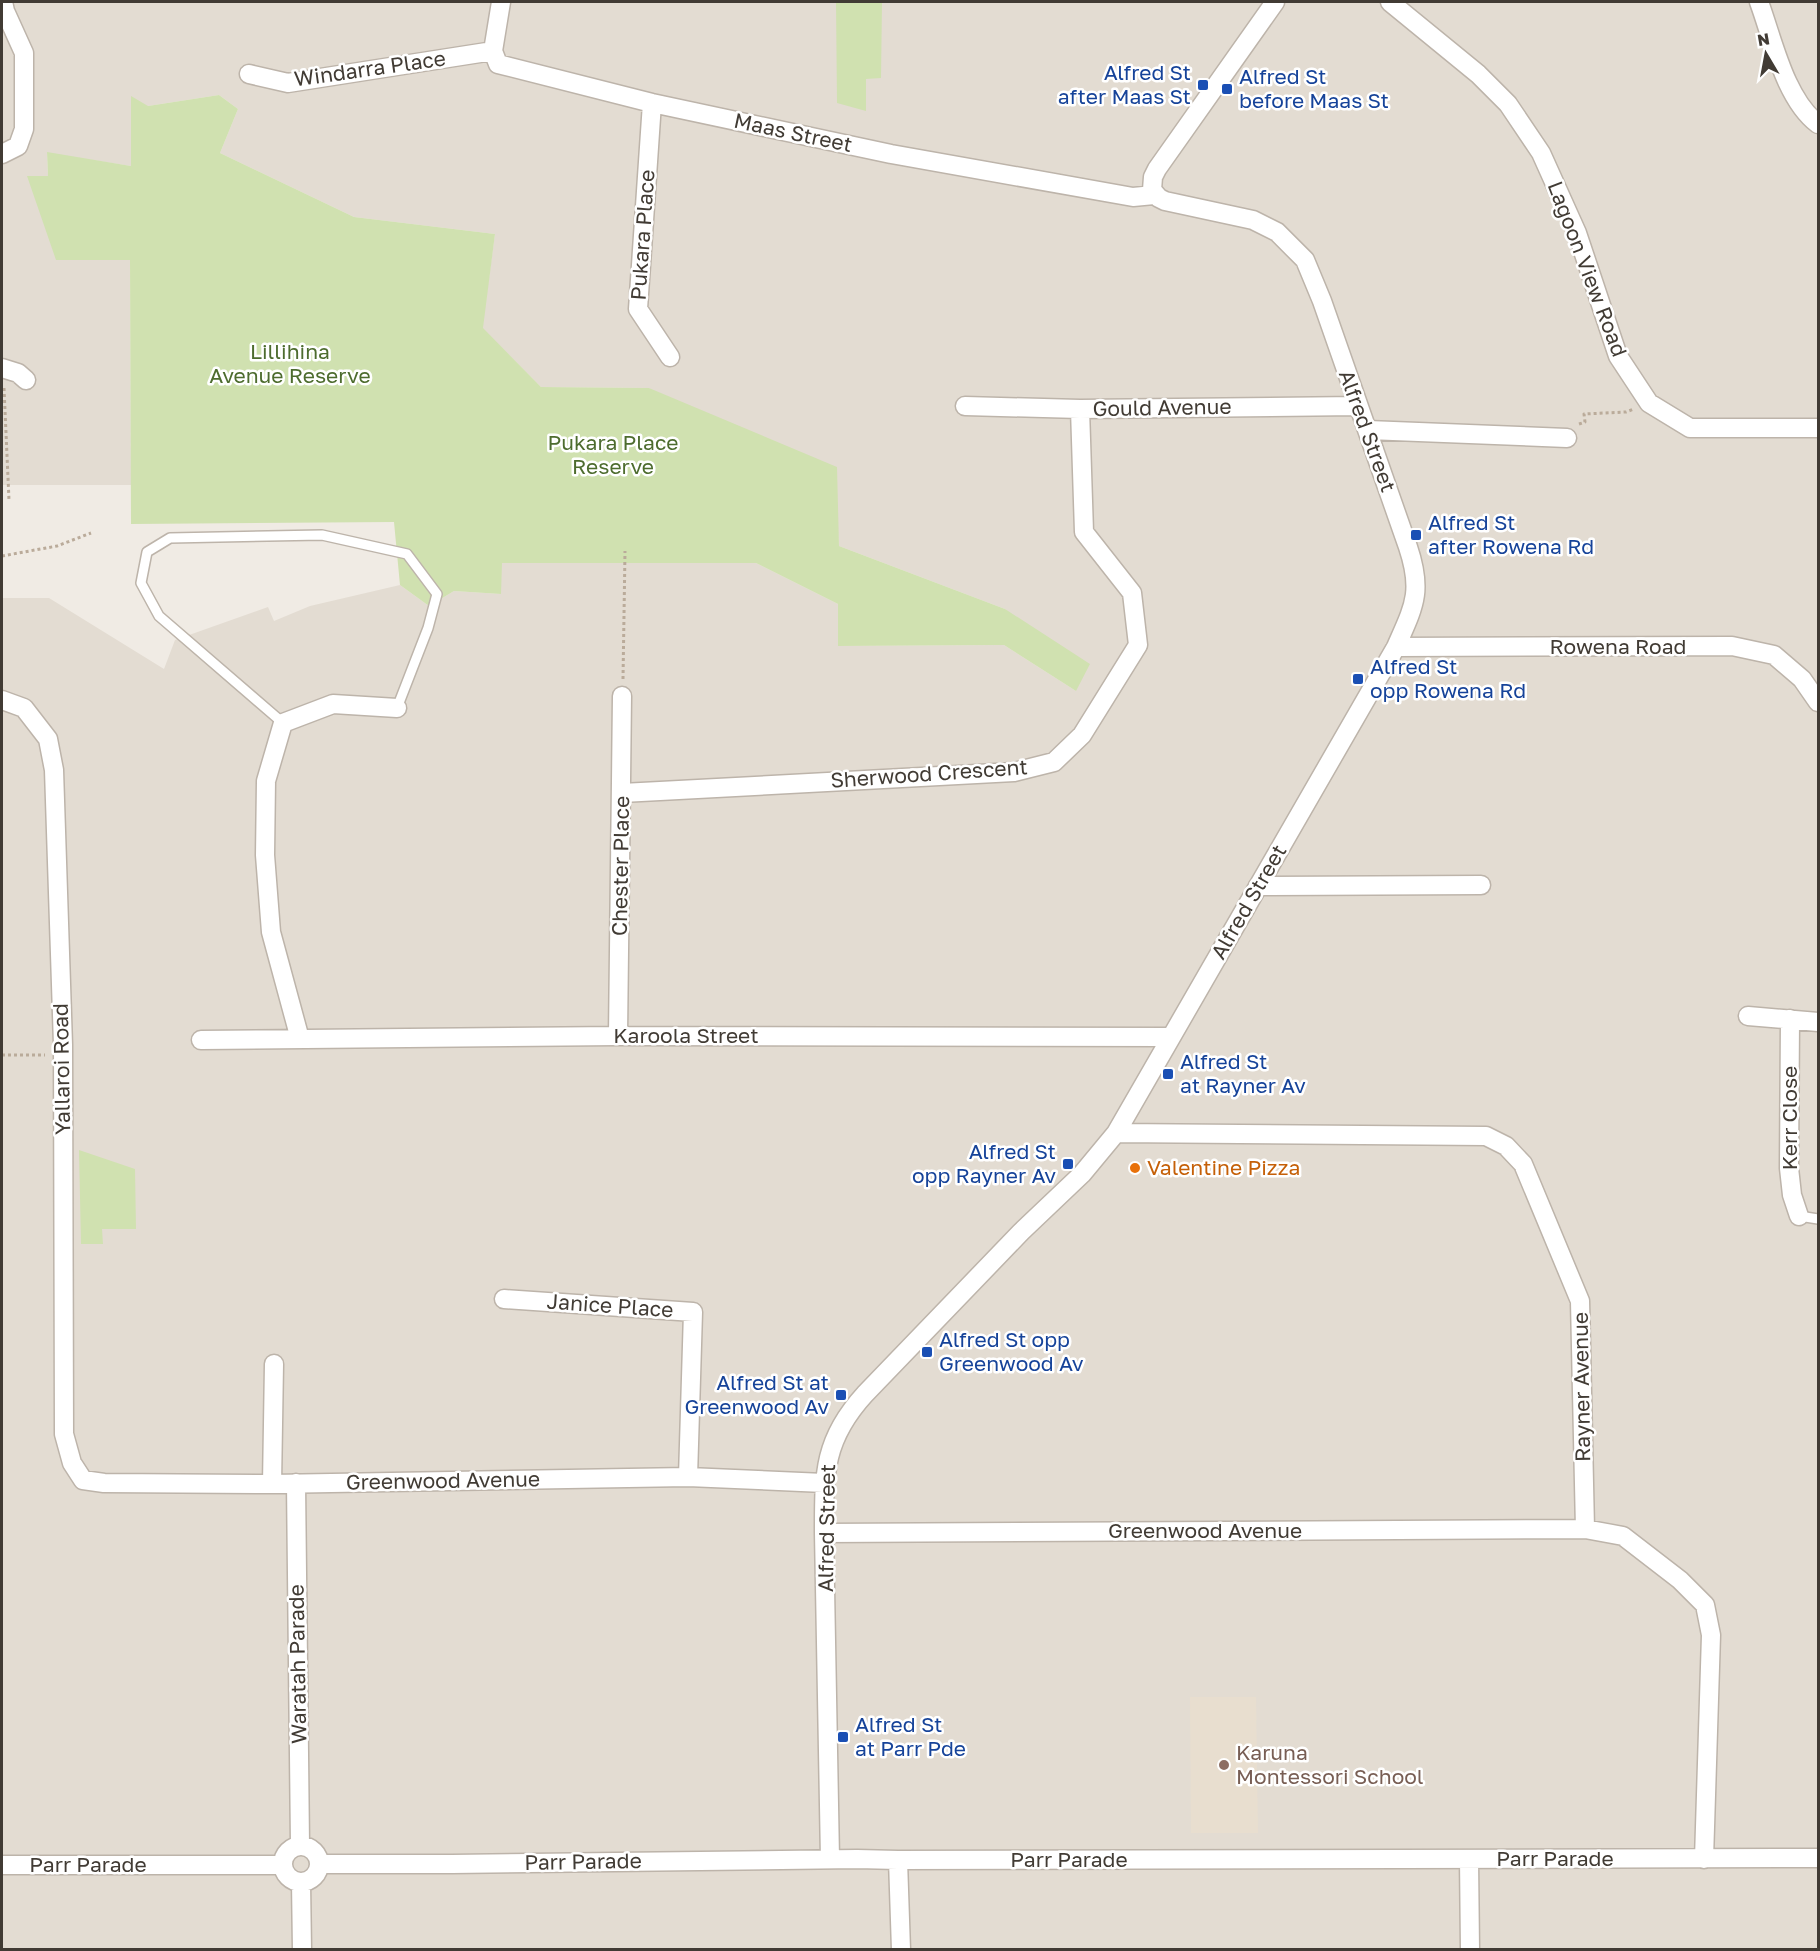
<svg xmlns="http://www.w3.org/2000/svg" width="1820" height="1951" font-family="'Golos Text',sans-serif">
  <style>
    .residential { fill: #e3dcd2 }
    .education { fill: #e8decf }
    .green { fill: #d0e1b0 }
    .lines { fill: none; stroke-linecap: round; stroke-linejoin: round }
    .lane-casing { stroke: #bdb4aa; stroke-width: 12 }
    .street-casing { stroke: #bdb4aa; stroke-width: 21 }
    .path { stroke: #baab9a; stroke-width: 3; stroke-dasharray: 3 3; stroke-linecap: butt }
    .lane { stroke: #fff; stroke-width: 9 }
    .street { stroke: #fff; stroke-width: 18 }
    .transit-dot { fill: #1a4fb4; stroke: #fff; stroke-width: 2 }
    .food-dot { fill: #e8710a; stroke: #fff; stroke-width: 2 }
    .education-dot { fill: #8d6e63; stroke: #fff; stroke-width: 2 }
    .labels { text-anchor: middle; stroke-width: 5; stroke-linejoin: round; paint-order: stroke }
    .street-label { font-size: 21px; fill: #413b34; stroke: #fff }
    .transit-label { font-size: 21px; fill: #164399; stroke: #fff; text-anchor: start }
    .park-label { font-size: 21px; fill: #4d6c2e; stroke: #fff }
    .food-label { font-size: 21px; fill: #c56008; stroke: #fff; text-anchor: start }
    .education-label { font-size: 21px; fill: #785e54; stroke: #fff; text-anchor: start }
  </style>
  <rect width="100%" height="100%" fill="#f0ebe4"/>
  <path class="residential" d="M2,2H1818V1949H2V598H49L164,669L175,640L268,607L274,621L310,606L400,585L429,606L454,591L501,594V563H756L838,604V646L1004,645L1076,691L1005,609L839,546L837,520L649,388L541,387L482,328L495,234L354,217L220,153L238,109L219,95L148,106L131,166L47,153L48,176L130,260L131,485H2Z"/>
  <path class="education" d="M1190,1697H1256L1258,1833H1191Z"/>
  <path class="green" d="M836,2H882L881,78L866,79V111L837,103Z
    M219,95L238,109L220,153L354,217L495,234L483,328L541,387L649,388L837,467L839,546L1005,609L1090,664L1076,691L1004,645L838,646V604L756,563H502L501,594L454,591L429,606L400,585L394,522L131,524L130,260H56L27,176H48L47,152L131,166V96L148,106Z
    M79,1150L135,1169L136,1229H102L103,1244H81Z"/>
  <g class="lines">
    <defs>
      <path id="lane" d="M283,723L159,616L141,583L147,552L170,538L322,535L407,554L437,594L428,628L397,708
        M1799,1216L1818,1219"/>
      <path id="street" d="M501,2L493,51L498,64L652,103L891,154L1133,197L1154,195
        M1390,2L1478,74L1508,104L1541,153L1577,233L1618,356L1649,403L1690,428H1818
        M1759,2C1773,40 1785,99 1818,124
        M249,74L288,83L493,51
        M652,103L638,309L670,357
        M2,154L18,146L24,129V53L5,11L3,2
        M2,368L18,373L26,380
        M965,406L1080,409L1358,406
        M1368,430L1567,438
        M1396,647L1732,646L1774,655L1802,679L1818,702
        M2,700L24,708L48,739L54,770L63,1045L64,1434L72,1463L83,1480L104,1483L272,1484L688,1477L824,1483
        M622,793L1014,772L1054,762L1082,735L1138,645L1132,593L1084,532L1080,409
        M1258,886L1481,885
        M1748,1016L1818,1022
        M1790,1019L1789,1168L1792,1195L1799,1216
        M618,1036L622,696
        M300,1039L271,932L265,855L266,781L283,723L333,704L397,708
        M201,1040L618,1036L1170,1037
        M1116,1133L1486,1136L1506,1146L1523,1164L1580,1301L1585,1529
        M504,1299L693,1312L688,1477
        M296,1483L300,1845
        M272,1484L274,1364
        M824,1533L1585,1529L1623,1536L1680,1580L1705,1605L1711,1635L1704,1859
        M283 1864a18 18 0 1 1 36 0a18 18 0 1 1-36 0Z
        M830,1859L824,1533C824,1474 823,1440 865,1394L1021,1232L1082,1174L1116,1133L1396,647C1414,606 1423,592 1408,547L1322,301L1305,260L1277,232L1253,220L1165,201L1159,198L1152,190L1153,177L1157,169L1275,2
        M1469,1859L1470,1950
        M898,1860L901,1950
        M319,1864H452L857,1859L898,1860L1818,1858
        M2,1865H283
        M301,1882L302,1950"/>
    </defs>
    <use href="#lane" class="lane-casing"/>
    <use href="#street" class="street-casing"/>
    <path class="path" d="M4,388L9,500
      M1579,424L1585,422L1584,414L1626,412L1634,409
      M2,556L57,546L91,533
      M623,679L625,551
      M2,1055H45"/>
    <use href="#lane" class="lane"/>
    <use href="#street" class="street"/>
  </g>
  <g class="transit-dot">
    <rect x="1197" y="79" width="12" height="12" rx="3"/>
    <rect x="1221" y="83" width="12" height="12" rx="3"/>
    <rect x="1410" y="529" width="12" height="12" rx="3"/>
    <rect x="1352" y="673" width="12" height="12" rx="3"/>
    <rect x="1162" y="1068" width="12" height="12" rx="3"/>
    <rect x="1062" y="1158" width="12" height="12" rx="3"/>
    <rect x="921" y="1346" width="12" height="12" rx="3"/>
    <rect x="835" y="1389" width="12" height="12" rx="3"/>
    <rect x="837" y="1731" width="12" height="12" rx="3"/>
  </g>
  <circle class="food-dot" cx="1135" cy="1168" r="6"/>
  <circle class="education-dot" cx="1224" cy="1765" r="6"/>
  <g class="labels">
    <g class="street-label">
      <text transform="translate(370 69) rotate(-8)" y="7">Windarra Place</text>
      <text transform="translate(793 133) rotate(12)" y="7">Maas Street</text>
      <text transform="translate(643 235) rotate(-86)" y="7">Pukara Place</text>
      <text transform="translate(1587 269) rotate(69)" y="7">Lagoon View Road</text>
      <text transform="translate(1162 408) rotate(-1)" y="7">Gould Avenue</text>
      <text transform="translate(1367 431) rotate(70)" y="7">Alfred Street</text>
      <text x="1618" y="654">Rowena Road</text>
      <text transform="translate(929 774) rotate(-4)" y="7">Sherwood Crescent</text>
      <text transform="translate(621 866) rotate(-89)" y="7">Chester Place</text>
      <text transform="translate(1249 902) rotate(-60)" y="7">Alfred Street</text>
      <text x="686" y="1043">Karoola Street</text>
      <text transform="translate(62 1069) rotate(-91)" y="7">Yallaroi Road</text>
      <text transform="translate(1790 1118) rotate(-90)" y="7">Kerr Close</text>
      <text transform="translate(610 1306) rotate(4)" y="7">Janice Place</text>
      <text transform="translate(1582 1387) rotate(-91)" y="7">Rayner Avenue</text>
      <text transform="translate(443 1481) rotate(-1)" y="7">Greenwood Avenue</text>
      <text transform="translate(827 1528) rotate(-89)" y="7">Alfred Street</text>
      <text x="1205" y="1538">Greenwood Avenue</text>
      <text transform="translate(298 1664) rotate(-91)" y="7">Waratah Parade</text>
      <text x="1555" y="1866">Parr Parade</text>
      <text x="1069" y="1867">Parr Parade</text>
      <text transform="translate(583 1862) rotate(-1)" y="7">Parr Parade</text>
      <text x="88" y="1872">Parr Parade</text>
    </g>
    <g class="transit-label">
      <text x="1191" y="80" text-anchor="end">Alfred St<tspan x="1191" dy="24">after Maas St</tspan></text>
      <text x="1239" y="84">Alfred St<tspan x="1239" dy="24">before Maas St</tspan></text>
      <text x="1428" y="530">Alfred St<tspan x="1428" dy="24">after Rowena Rd</tspan></text>
      <text x="1370" y="674">Alfred St<tspan x="1370" dy="24">opp Rowena Rd</tspan></text>
      <text x="1180" y="1069">Alfred St<tspan x="1180" dy="24">at Rayner Av</tspan></text>
      <text x="1056" y="1159" text-anchor="end">Alfred St<tspan x="1056" dy="24">opp Rayner Av</tspan></text>
      <text x="939" y="1347">Alfred St opp<tspan x="939" dy="24">Greenwood Av</tspan></text>
      <text x="829" y="1390" text-anchor="end">Alfred St at<tspan x="829" dy="24">Greenwood Av</tspan></text>
      <text x="855" y="1732">Alfred St<tspan x="855" dy="24">at Parr Pde</tspan></text>
    </g>
    <g class="park-label">
      <text x="290" y="359">Lillihina<tspan x="290" dy="24">Avenue Reserve</tspan></text>
      <text x="613" y="450">Pukara Place<tspan x="613" dy="24">Reserve</tspan></text>
    </g>
    <g class="food-label">
      <text x="1147" y="1175">Valentine Pizza</text>
    </g>
    <g class="education-label">
      <text x="1236" y="1760">Karuna<tspan x="1236" dy="24">Montessori School</tspan></text>
    </g>
  </g>
  <rect width="1820" height="1951" fill="none" stroke="#413b34" stroke-width="6"/>
  <g transform="translate(1766 54) rotate(350)" stroke="#ffffff" stroke-width="4.5" paint-order="stroke">
  <path d="M0-4.5L10 22L0 15L-10 22Z" fill="#413b34"/>
  <text y="-9" font-size="16" font-weight="bold" text-anchor="middle" fill="#413b34">N</text>
  </g>
</svg>
